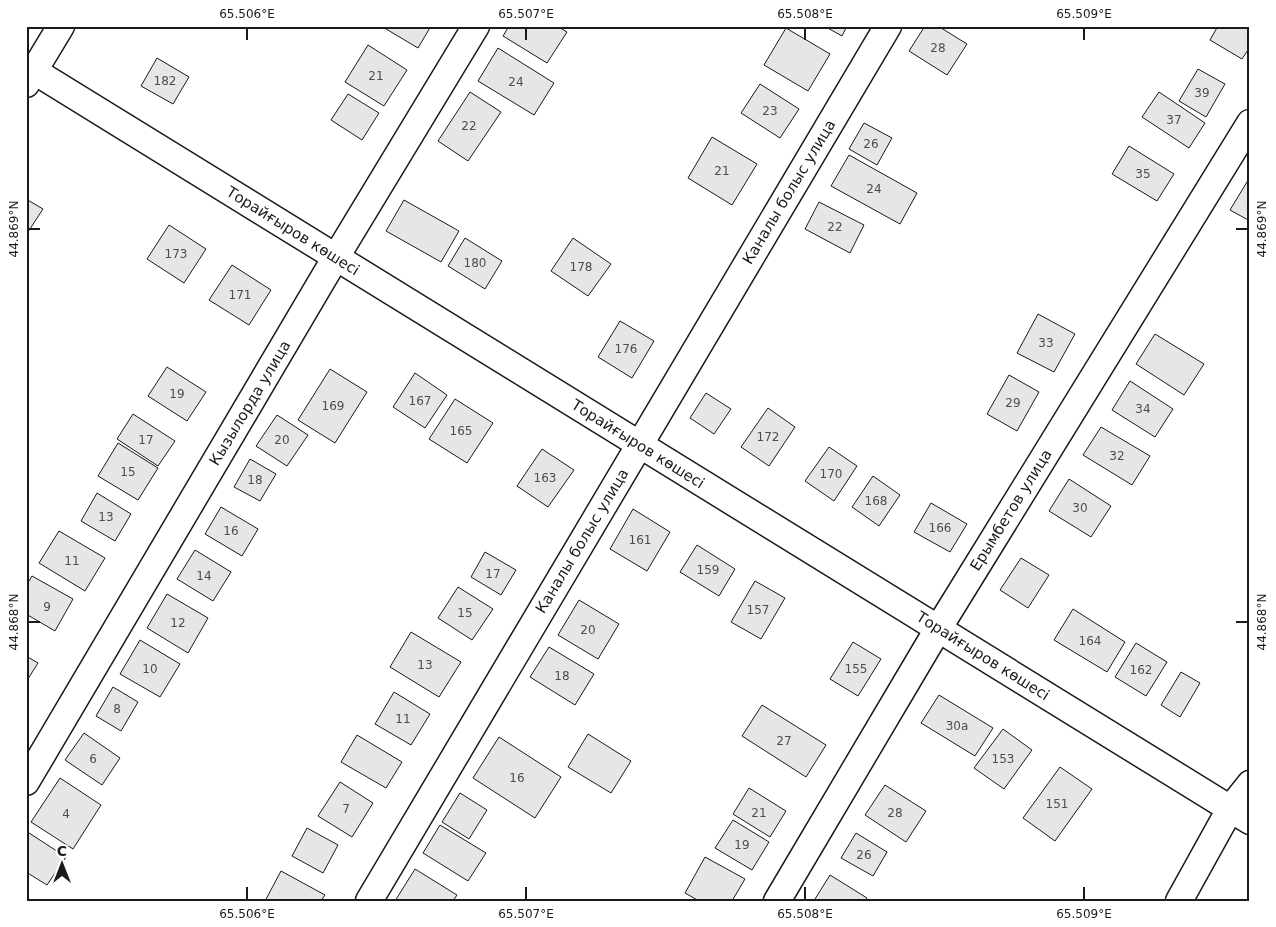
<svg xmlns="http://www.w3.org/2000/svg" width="1276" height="927" font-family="'DejaVu Sans',sans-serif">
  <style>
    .building { fill: #e6e6e6; stroke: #1a1a1a }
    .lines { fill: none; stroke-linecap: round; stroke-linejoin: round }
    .minor-casing { stroke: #1a1a1a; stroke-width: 29 }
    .minor { stroke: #fff; stroke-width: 26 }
    .ticks { fill: none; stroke: #1a1a1a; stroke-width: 2 }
    .labels { text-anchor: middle; stroke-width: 4; stroke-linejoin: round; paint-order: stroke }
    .number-label { font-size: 12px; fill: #4d4d4d }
    .street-label { font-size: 15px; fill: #1a1a1a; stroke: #fff }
    .neatline { fill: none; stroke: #1a1a1a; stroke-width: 2 }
    .ticks-label { font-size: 12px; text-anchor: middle; fill: #1a1a1a }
  </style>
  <rect width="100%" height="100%" fill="#fff"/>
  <path class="building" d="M381,26H431L418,48Z
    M509,26H557L567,32L547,63L503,36Z
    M824,26H847L842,36Z
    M925,26H938L967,44L947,75L909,51Z
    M1218,26H1250V47L1242,59L1210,40Z
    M786,28L830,54L808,91L764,65Z
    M368,45L407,70L384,106L345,82Z
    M498,48L554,83L534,115L478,81Z
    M157,58L189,77L173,104L141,86Z
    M1198,69L1225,84L1206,117L1179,101Z
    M760,84L799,109L780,138L741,113Z
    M470,92L501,112L468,161L438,141Z
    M1159,92L1205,123L1189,148L1142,117Z
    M348,94L379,113L362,140L331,120Z
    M864,123L892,138L877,165L849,149Z
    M712,137L757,164L732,205L688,178Z
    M1129,146L1174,174L1157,201L1112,174Z
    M849,155L917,193L900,224L831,186Z
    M1250,177V221L1230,210Z
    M26,199L43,209L26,235Z
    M404,200L459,231L441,262L386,231Z
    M819,202L864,225L850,253L805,229Z
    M169,225L206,249L184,283L147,259Z
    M465,238L502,261L485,289L448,266Z
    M573,238L611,264L588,296L551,271Z
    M232,265L271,290L249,325L209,300Z
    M1038,314L1075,334L1054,372L1017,353Z
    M620,321L654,341L632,378L598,357Z
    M1155,334L1204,364L1184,395L1136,364Z
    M167,367L206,392L187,421L148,396Z
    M330,369L367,392L335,443L298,420Z
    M415,373L447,395L425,428L393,407Z
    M1009,375L1039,392L1017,431L987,414Z
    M1130,381L1173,409L1155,437L1112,410Z
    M706,393L731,409L714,434L690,418Z
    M455,399L493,423L467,463L429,439Z
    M768,408L795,427L769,466L741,447Z
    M133,414L175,441L158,466L117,439Z
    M277,415L308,435L287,466L256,446Z
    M1101,427L1150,456L1132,485L1083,455Z
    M118,443L158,468L138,500L98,476Z
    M829,447L857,466L834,501L805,481Z
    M542,449L574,470L548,507L517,486Z
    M250,459L276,474L260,501L234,487Z
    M873,476L900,495L879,526L852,507Z
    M1069,479L1111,506L1091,537L1049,511Z
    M97,493L131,514L115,541L81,521Z
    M931,503L967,524L950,552L914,532Z
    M221,507L258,529L242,556L205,534Z
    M633,509L670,532L647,571L610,549Z
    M59,531L105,558L85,591L39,563Z
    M697,545L735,569L719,596L680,572Z
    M195,550L231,572L213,601L177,579Z
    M485,552L516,570L501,595L471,577Z
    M1021,558L1049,575L1028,608L1000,590Z
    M32,576L73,599L55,631L26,614V586Z
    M755,581L785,598L761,639L731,622Z
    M458,587L493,609L472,640L438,618Z
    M167,594L208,618L188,653L147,628Z
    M579,600L619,624L598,659L558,635Z
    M1073,609L1125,642L1107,672L1054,640Z
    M411,632L461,662L439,697L390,667Z
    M140,640L180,664L160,697L120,674Z
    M853,642L881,659L858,696L830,679Z
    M1136,643L1167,662L1146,696L1115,677Z
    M549,647L594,674L575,705L530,677Z
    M26,656L38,663L26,682Z
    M1181,672L1200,683L1180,717L1161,705Z
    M113,687L138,702L121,731L96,716Z
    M394,692L430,714L411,745L375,724Z
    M939,695L993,728L975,756L921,723Z
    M762,705L826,745L806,777L742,736Z
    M1003,729L1032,750L1004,789L974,768Z
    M84,733L120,758L102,785L65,760Z
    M588,734L631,761L611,793L568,767Z
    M357,735L402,762L386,788L341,762Z
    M499,737L561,777L535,818L473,778Z
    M1060,767L1092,789L1055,841L1023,818Z
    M60,778L101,805L73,849L31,822Z
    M340,782L373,803L352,837L318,816Z
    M885,785L926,811L906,842L865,815Z
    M749,788L786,811L770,837L733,814Z
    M460,793L487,810L469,839L442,822Z
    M733,820L769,842L752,870L715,848Z
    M440,825L486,853L468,881L423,853Z
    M307,828L338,845L323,873L292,856Z
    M26,831L66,857L47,885L26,872Z
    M856,833L887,852L873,876L841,858Z
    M705,857L745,879L732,901H699L685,893Z
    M415,869L457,895L453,901H395Z
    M281,871L325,895L321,901H265Z
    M830,875L867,898L865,901H818L815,899Z"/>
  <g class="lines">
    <defs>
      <path id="minor" d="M26,66L1250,821
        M26,84L61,26
        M26,782L336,257L476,26
        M369,901L888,26
        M777,901L938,629L1250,123
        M1179,901L1230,809L1250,784"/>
    </defs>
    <use href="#minor" class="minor-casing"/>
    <use href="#minor" class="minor"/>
  </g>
  <path class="ticks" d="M247,28V40M526,28V40M805,28V40M1084,28V40M28,229H40M1236,229H1248M28,622H40M1236,622H1248M247,887V900M526,887V900M805,887V900M1084,887V900"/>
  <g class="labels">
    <g class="number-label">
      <text x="938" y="52">28</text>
      <text x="376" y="80">21</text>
      <text x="165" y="85">182</text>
      <text x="516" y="86">24</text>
      <text x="1202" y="97">39</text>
      <text x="770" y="115">23</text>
      <text x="1174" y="124">37</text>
      <text x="469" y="130">22</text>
      <text x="871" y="148">26</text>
      <text x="722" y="175">21</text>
      <text x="1143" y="178">35</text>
      <text x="874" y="193">24</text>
      <text x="835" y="231">22</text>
      <text x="176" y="258">173</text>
      <text x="475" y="267">180</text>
      <text x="581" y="271">178</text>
      <text x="240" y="299">171</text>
      <text x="1046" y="347">33</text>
      <text x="626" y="353">176</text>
      <text x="177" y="398">19</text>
      <text x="420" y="405">167</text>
      <text x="1013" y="407">29</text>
      <text x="333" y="410">169</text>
      <text x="1143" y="413">34</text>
      <text x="461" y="435">165</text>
      <text x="768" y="441">172</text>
      <text x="146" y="444">17</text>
      <text x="282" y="444">20</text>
      <text x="1117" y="460">32</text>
      <text x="128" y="476">15</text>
      <text x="831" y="478">170</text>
      <text x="545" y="482">163</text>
      <text x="255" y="484">18</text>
      <text x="876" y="505">168</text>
      <text x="1080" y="512">30</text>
      <text x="106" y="521">13</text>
      <text x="940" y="532">166</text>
      <text x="231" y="535">16</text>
      <text x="640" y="544">161</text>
      <text x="72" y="565">11</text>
      <text x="708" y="574">159</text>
      <text x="493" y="578">17</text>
      <text x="204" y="580">14</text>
      <text x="47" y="611">9</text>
      <text x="758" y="614">157</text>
      <text x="465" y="617">15</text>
      <text x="178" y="627">12</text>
      <text x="588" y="634">20</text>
      <text x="1090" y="645">164</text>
      <text x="425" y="669">13</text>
      <text x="150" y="673">10</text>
      <text x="856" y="673">155</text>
      <text x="1141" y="674">162</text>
      <text x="562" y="680">18</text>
      <text x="117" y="713">8</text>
      <text x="403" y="723">11</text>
      <text x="957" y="730">30а</text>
      <text x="784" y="745">27</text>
      <text x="93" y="763">6</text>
      <text x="1003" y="763">153</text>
      <text x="517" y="782">16</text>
      <text x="1057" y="808">151</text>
      <text x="346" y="813">7</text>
      <text x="759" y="817">21</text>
      <text x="895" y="817">28</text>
      <text x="66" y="818">4</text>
      <text x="742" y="849">19</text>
      <text x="864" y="859">26</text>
    </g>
    <g class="street-label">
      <text transform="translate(789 192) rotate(-59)" y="5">Каналы болыс улица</text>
      <text transform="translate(293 231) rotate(32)" y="5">Торайғыров көшесі</text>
      <text transform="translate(250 403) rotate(-59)" y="5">Кызылорда улица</text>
      <text transform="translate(638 444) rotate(32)" y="5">Торайғыров көшесі</text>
      <text transform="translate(1011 510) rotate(-58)" y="5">Ерымбетов улица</text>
      <text transform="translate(582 541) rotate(-59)" y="5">Каналы болыс улица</text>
      <text transform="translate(983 656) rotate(32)" y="5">Торайғыров көшесі</text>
    </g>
  </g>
  <rect width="1276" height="927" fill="none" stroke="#ffffff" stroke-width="55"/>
  <g transform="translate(62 864)" stroke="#ffffff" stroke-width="4" paint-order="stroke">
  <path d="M0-4L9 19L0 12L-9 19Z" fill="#1a1a1a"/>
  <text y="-8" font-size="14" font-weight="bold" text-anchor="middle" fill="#1a1a1a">С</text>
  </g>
  <rect x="28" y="28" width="1220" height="872" class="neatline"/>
  <g class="ticks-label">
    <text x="247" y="18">65.506°E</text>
    <text x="526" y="18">65.507°E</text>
    <text x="805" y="18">65.508°E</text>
    <text x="1084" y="18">65.509°E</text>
    <text transform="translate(14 229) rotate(-90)" y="4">44.869°N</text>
    <text transform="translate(1262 229) rotate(-90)" y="4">44.869°N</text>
    <text transform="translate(14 622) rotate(-90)" y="4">44.868°N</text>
    <text transform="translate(1262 622) rotate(-90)" y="4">44.868°N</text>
    <text x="247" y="918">65.506°E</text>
    <text x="526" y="918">65.507°E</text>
    <text x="805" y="918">65.508°E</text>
    <text x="1084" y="918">65.509°E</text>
  </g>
</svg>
